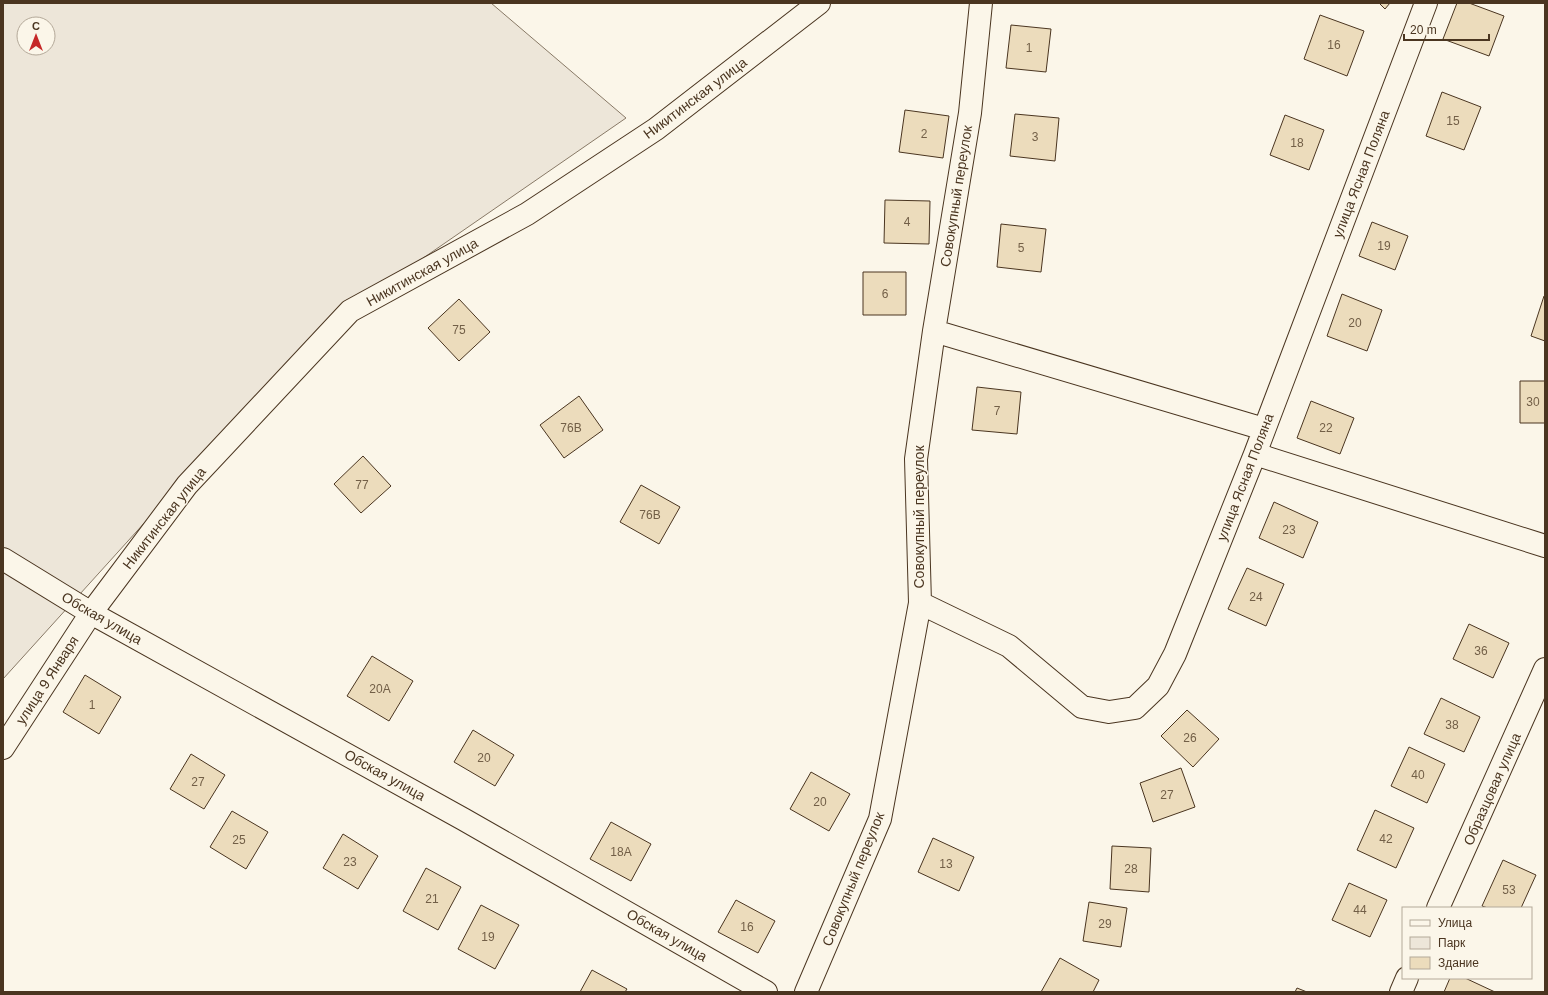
<svg xmlns="http://www.w3.org/2000/svg" width="1548" height="995" font-family="Arial,sans-serif">
  <style>
    .green { fill: #ede6d9; stroke: #887966; fill-rule: evenodd }
    .building { fill: #ecdcbc; stroke: #4a3520 }
    .lines { fill: none; stroke-linecap: round; stroke-linejoin: round }
    .minor-casing { stroke: #4a3520; stroke-width: 24 }
    .minor { stroke: #fbf6e9; stroke-width: 22 }
    .labels { text-anchor: middle; stroke-width: 3; stroke-linejoin: round; paint-order: stroke }
    .number-label { font-size: 12px; fill: #725f47 }
    .street-label { font-size: 14px; fill: #4a3520; stroke: #fbf6e9 }
  </style>
  <rect width="100%" height="100%" fill="#fbf6e9"/>
  <path class="green" d="M3,3H491L626,118L319,330L3,679ZM24,24H48V48H24Z"/>
  <path class="building" d="M1379,3H1390L1385,9Z
    M1457,3H1469L1504,16L1489,56L1443,39Z
    M1320,15L1364,31L1347,76L1304,59Z
    M1011,25L1051,29L1046,72L1006,68Z
    M1442,92L1481,107L1464,150L1426,136Z
    M905,110L949,116L943,158L899,152Z
    M1015,114L1059,118L1055,161L1010,156Z
    M1285,115L1324,130L1309,170L1270,155Z
    M885,200L930,201L929,244L884,243Z
    M1372,222L1408,236L1395,270L1359,256Z
    M1001,224L1046,229L1041,272L997,267Z
    M863,272H906V315H863Z
    M1342,294L1382,310L1367,351L1327,336Z
    M1544,296H1545V341L1531,336Z
    M459,299L490,332L459,361L428,328Z
    M1520,381H1545V423H1520Z
    M977,387L1021,392L1017,434L972,430Z
    M579,396L603,430L564,458L540,425Z
    M1311,401L1354,418L1340,454L1297,438Z
    M363,456L391,486L361,513L334,484Z
    M641,485L680,507L659,544L620,522Z
    M1274,502L1318,522L1303,558L1259,538Z
    M1247,568L1284,584L1266,626L1228,609Z
    M1469,624L1509,643L1493,678L1453,659Z
    M372,656L413,681L389,721L347,696Z
    M85,675L121,697L99,734L63,712Z
    M1441,698L1480,717L1464,752L1424,734Z
    M1187,710L1219,739L1193,767L1161,736Z
    M473,730L514,755L495,786L454,762Z
    M1409,747L1445,764L1427,803L1391,786Z
    M191,754L225,775L204,809L170,789Z
    M1181,768L1195,807L1153,822L1140,783Z
    M811,772L850,794L829,831L790,809Z
    M1375,810L1414,828L1396,868L1357,850Z
    M232,811L268,832L246,869L210,847Z
    M611,822L651,844L631,881L590,859Z
    M343,834L378,856L358,889L323,868Z
    M933,838L974,857L959,891L918,872Z
    M1112,846L1151,848L1149,892L1110,889Z
    M1503,860L1536,875L1521,908H1488L1482,906Z
    M426,868L461,887L438,930L403,911Z
    M1349,883L1387,900L1370,937L1332,920Z
    M736,900L775,921L758,953L718,932Z
    M1089,902L1127,908L1121,947L1083,941Z
    M481,905L519,925L495,969L458,949Z
    M1060,958L1099,980L1093,992H1041Z
    M592,970L627,989L625,992H580Z
    M1450,978H1465L1495,992H1444Z
    M1297,988L1307,992H1295Z"/>
  <g class="lines">
    <defs>
      <path id="minor" d="M934,331L1264,429
        M1255,454L1545,546
        M3,559L91,613L463,819L766,992
        M920,603L1009,646L1082,707L1109,712L1135,708L1158,686L1175,654L1255,454L1426,3
        M3,748L91,613L187,485L350,311L527,214L656,129L819,3
        M1438,908L1545,669
        M806,992L880,819L920,603L916,459L934,331L970,113L981,3
        M1401,992L1407,978"/>
    </defs>
    <use href="#minor" class="minor-casing"/>
    <use href="#minor" class="minor"/>
  </g>
  <g class="labels">
    <g class="number-label">
      <text x="1334" y="49">16</text>
      <text x="1029" y="52">1</text>
      <text x="1453" y="125">15</text>
      <text x="924" y="138">2</text>
      <text x="1035" y="141">3</text>
      <text x="1297" y="147">18</text>
      <text x="907" y="226">4</text>
      <text x="1384" y="250">19</text>
      <text x="1021" y="252">5</text>
      <text x="885" y="298">6</text>
      <text x="1355" y="327">20</text>
      <text x="459" y="334">75</text>
      <text x="1533" y="406">30</text>
      <text x="997" y="415">7</text>
      <text x="571" y="432">76В</text>
      <text x="1326" y="432">22</text>
      <text x="362" y="489">77</text>
      <text x="650" y="519">76В</text>
      <text x="1289" y="534">23</text>
      <text x="1256" y="601">24</text>
      <text x="1481" y="655">36</text>
      <text x="380" y="693">20А</text>
      <text x="92" y="709">1</text>
      <text x="1452" y="729">38</text>
      <text x="1190" y="742">26</text>
      <text x="484" y="762">20</text>
      <text x="1418" y="779">40</text>
      <text x="198" y="786">27</text>
      <text x="1167" y="799">27</text>
      <text x="820" y="806">20</text>
      <text x="1386" y="843">42</text>
      <text x="239" y="844">25</text>
      <text x="621" y="856">18А</text>
      <text x="350" y="866">23</text>
      <text x="946" y="868">13</text>
      <text x="1131" y="873">28</text>
      <text x="1509" y="894">53</text>
      <text x="432" y="903">21</text>
      <text x="1360" y="914">44</text>
      <text x="1105" y="928">29</text>
      <text x="747" y="931">16</text>
      <text x="488" y="941">19</text>
    </g>
    <g class="street-label">
      <text transform="translate(695 98) rotate(-37)" y="5">Никитинская улица</text>
      <text transform="translate(1361 174) rotate(-69)" y="5">улица Ясная Поляна</text>
      <text transform="translate(956 196) rotate(-81)" y="5">Совокупный переулок</text>
      <text transform="translate(422 272) rotate(-29)" y="5">Никитинская улица</text>
      <text transform="translate(1245 477) rotate(-69)" y="5">улица Ясная Поляна</text>
      <text transform="translate(919 517) rotate(-90)" y="5">Совокупный переулок</text>
      <text transform="translate(164 518) rotate(-52)" y="5">Никитинская улица</text>
      <text transform="translate(102 618) rotate(30)" y="5">Обская улица</text>
      <text transform="translate(47 680) rotate(-57)" y="5">улица 9 Января</text>
      <text transform="translate(385 775) rotate(29)" y="5">Обская улица</text>
      <text transform="translate(1492 789) rotate(-66)" y="5">Образцовая улица</text>
      <text transform="translate(853 879) rotate(-68)" y="5">Совокупный переулок</text>
      <text transform="translate(667 935) rotate(30)" y="5">Обская улица</text>
    </g>
  </g>
  <rect width="1548" height="995" fill="none" stroke="#4a3520" stroke-width="8"/>
  <rect x="1402" y="907" width="130" height="72" fill="#fbf6e9" stroke="#b4a999"/>
  <rect x="1410" y="920" width="20" height="6" fill="#fbf6e9" stroke="#b4a999"/>
  <text x="1438" y="927" font-size="12" fill="#4a3520">Улица</text>
  <rect x="1410" y="937" width="20" height="12" fill="#ede6d9" stroke="#b4a999"/>
  <text x="1438" y="947" font-size="12" fill="#4a3520">Парк</text>
  <rect x="1410" y="957" width="20" height="12" fill="#ecdcbc" stroke="#b4a999"/>
  <text x="1438" y="967" font-size="12" fill="#4a3520">Здание</text>
  <g transform="translate(36 36)"><circle r="19" fill="#fbf6e9" stroke="#b4a999"/>
  <path d="M0-3L7 15L0 10L-7 15Z" fill="#c62828"/>
  <text y="-6" font-size="11" font-weight="bold" text-anchor="middle" fill="#4a3520">С</text>
  </g>
  <path d="M1404 34v6h85v-6" fill="none" stroke="#4a3520" stroke-width="2"/>
  <text x="1410" y="34" font-size="12" fill="#4a3520" stroke="#fbf6e9" stroke-width="3" paint-order="stroke">20 m</text>
</svg>
